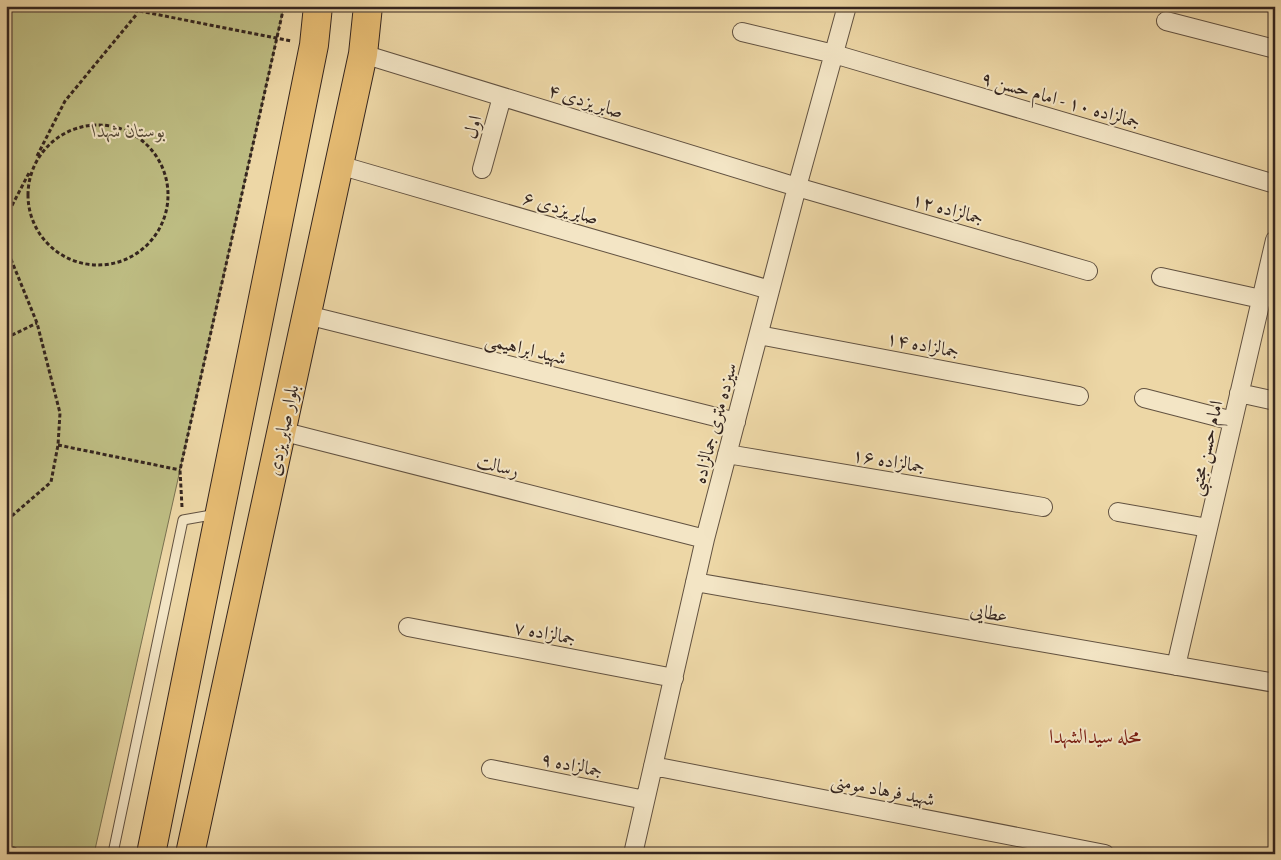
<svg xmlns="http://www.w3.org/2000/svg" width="1281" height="860" font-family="'EB Garamond',Amiri,serif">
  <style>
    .green { fill: #bebd83; stroke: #797151 }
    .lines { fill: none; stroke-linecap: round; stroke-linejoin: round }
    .lane-casing { stroke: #625241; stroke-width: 11 }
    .street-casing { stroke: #625241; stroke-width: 20 }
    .primary-casing { stroke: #34251f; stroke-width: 30 }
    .path { stroke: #34251f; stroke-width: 3; stroke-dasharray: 4 2.5; stroke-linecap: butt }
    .lane { stroke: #f3e5c5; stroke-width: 9 }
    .street { stroke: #f3e5c5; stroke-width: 18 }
    .primary { stroke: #e6bc73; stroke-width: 28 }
    .labels { text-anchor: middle; stroke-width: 4; stroke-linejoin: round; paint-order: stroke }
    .street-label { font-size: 19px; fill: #34251f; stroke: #f3e5c5 }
    .park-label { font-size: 19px; font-style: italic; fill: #564b38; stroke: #f3e5c5 }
    .neighbourhood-label { font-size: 20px; fill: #7a1f14; stroke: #f3e5c5 }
  </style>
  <rect width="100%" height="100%" fill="#edd7a6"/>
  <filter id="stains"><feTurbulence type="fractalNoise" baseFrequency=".004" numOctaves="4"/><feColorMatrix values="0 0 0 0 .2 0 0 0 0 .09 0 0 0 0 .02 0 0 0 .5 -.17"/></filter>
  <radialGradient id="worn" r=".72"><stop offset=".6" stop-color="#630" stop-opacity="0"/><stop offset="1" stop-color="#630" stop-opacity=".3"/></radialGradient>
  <path class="green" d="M6,6H284L94,854H6Z"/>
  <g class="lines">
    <defs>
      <path id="lane" d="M114,854L113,853L183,520L217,514"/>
      <path id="street" d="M1166,21L1275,49
        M742,32L834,54L1275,184
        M363,54L797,187L1088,271
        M339,165L770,290
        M482,169L502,97
        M1161,277L1261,299
        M307,315L736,422
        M759,335L1079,396
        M1239,393L1275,401
        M1144,398L1233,421
        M281,431L705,539
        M727,454L1043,507
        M1118,512L1208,528
        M695,582L1275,683
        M408,627L674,678
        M1176,666L1275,240
        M653,766L1105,854
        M491,769L645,800
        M633,854L705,539L797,187L847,6"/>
      <path id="primary" d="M151,854L314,45L318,6
        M190,854L363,54L368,6"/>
    </defs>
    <use href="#lane" class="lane-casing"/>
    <use href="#street" class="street-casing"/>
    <use href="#primary" class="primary-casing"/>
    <path class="path" d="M114,6L291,41
      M28 195a70 70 0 1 1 140 0a70 70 0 1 1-140 0Z
      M37,156L65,101L136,15L138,6
      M6,217L30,171
      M6,247L37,323L60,413L58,445L51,482L6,521
      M6,338L37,323
      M58,445L180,470
      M182,507L180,470L284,6
      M6,846L37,854"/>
    <use href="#lane" class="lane"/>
    <use href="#street" class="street"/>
    <use href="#primary" class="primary"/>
  </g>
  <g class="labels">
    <g class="street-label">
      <text transform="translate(1061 99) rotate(16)" y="7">جمالزاده ۱۰ - امام حسن ۹</text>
      <text transform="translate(586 100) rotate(17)" y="7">صابر یزدی ۴</text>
      <text transform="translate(472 127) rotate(-75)" y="7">اول</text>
      <text transform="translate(561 207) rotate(16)" y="7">صابر یزدی ۶</text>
      <text transform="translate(948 208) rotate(16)" y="7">جمالزاده ۱۲</text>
      <text transform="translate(923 344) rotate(11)" y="7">جمالزاده ۱۴</text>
      <text transform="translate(526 348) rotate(14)" y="7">شهید ابراهیمی</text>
      <text transform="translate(714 423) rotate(-75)" y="7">سیزده متری جمالزاده</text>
      <text transform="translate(282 430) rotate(-78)" y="7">بلوار صابر یزدی</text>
      <text transform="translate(1205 448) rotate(-77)" y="7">امام حسن مجتبی</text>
      <text transform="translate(889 460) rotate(10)" y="7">جمالزاده ۱۶</text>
      <text transform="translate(498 465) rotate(14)" y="7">رسالت</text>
      <text transform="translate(989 612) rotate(10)" y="7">عطایی</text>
      <text transform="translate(545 632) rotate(11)" y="7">جمالزاده ۷</text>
      <text transform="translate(572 764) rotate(12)" y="7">جمالزاده ۹</text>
      <text transform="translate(883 789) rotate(11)" y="7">شهید فرهاد مومنی</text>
    </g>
    <g class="park-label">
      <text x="129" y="137">بوستان شهدا</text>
    </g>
    <g class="neighbourhood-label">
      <text x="1095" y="743">محله سیدالشهدا</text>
    </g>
  </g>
  <rect width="1281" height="860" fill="none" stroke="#edd7a6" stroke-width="25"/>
  <rect x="8" y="8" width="1266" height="845" fill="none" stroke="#34251f" stroke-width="2.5"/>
  <rect x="12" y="12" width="1256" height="835" fill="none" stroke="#34251f"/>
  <rect width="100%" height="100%" filter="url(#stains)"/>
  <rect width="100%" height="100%" fill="url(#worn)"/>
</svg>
